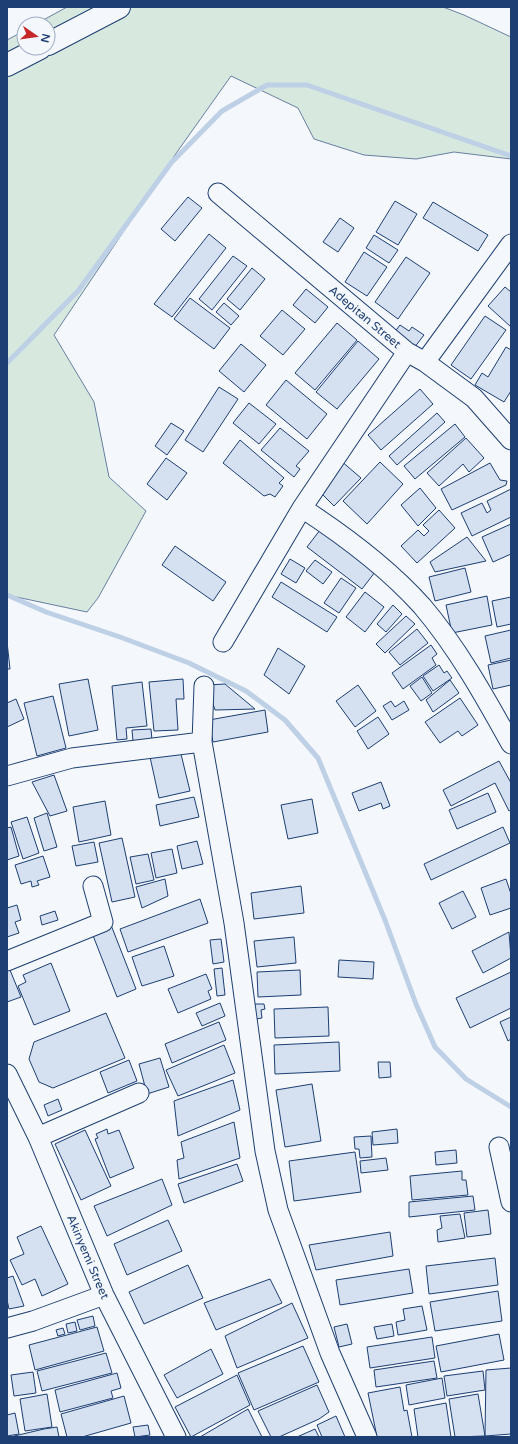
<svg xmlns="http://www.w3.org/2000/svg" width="518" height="1444" font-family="'Varela Round',sans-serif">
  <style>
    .green { fill: #d7e8df; stroke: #687fa3 }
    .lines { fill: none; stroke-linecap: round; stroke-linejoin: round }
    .stream { stroke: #bed0e5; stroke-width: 5 }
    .building { fill: #d5e0f0; stroke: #1d3f73 }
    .minor-casing { stroke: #1d3f73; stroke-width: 21 }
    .highway-casing { stroke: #1d3f73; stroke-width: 24 }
    .minor { stroke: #f4f7fb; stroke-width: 19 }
    .highway { stroke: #f4f7fb; stroke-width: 22 }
    .labels { text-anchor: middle; stroke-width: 3; stroke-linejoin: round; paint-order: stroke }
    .street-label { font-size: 12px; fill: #1d3f73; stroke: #f4f7fb }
  </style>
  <rect width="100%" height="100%" fill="#f4f7fb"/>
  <path class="green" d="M67,7H443L464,15L511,37V159L454,152L416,159L364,155L314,139L298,108L231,76L177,152L54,335L94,402L109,477L146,511L98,598L87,612L7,595V40L24,31V48H48V24H36Z"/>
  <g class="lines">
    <path class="stream" d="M7,363L78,291L171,163L222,111L267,85H307L511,156
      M7,595L46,612L120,637L189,663L246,691L285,720L318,758L385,920L416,1004L435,1047L466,1079L511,1107"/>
  </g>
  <path class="building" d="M188,197L202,208L175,241L161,229Z
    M395,201L417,214L398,245L376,232Z
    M433,202L488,235L478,251L423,218Z
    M340,218L354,228L338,252L323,242Z
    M209,234L226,248L172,317L154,304Z
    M374,235L398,250L389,263L366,248Z
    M364,252L387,267L367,296L345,282Z
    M233,256L247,266L212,310L199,299Z
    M406,257L430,273L398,319L375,302Z
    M252,268L265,279L240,310L227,299Z
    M505,287L511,292V327L488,306Z
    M306,289L328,307L315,323L293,305Z
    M190,298L230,328L214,349L174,319Z
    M224,303L239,316L231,325L216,312Z
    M282,310L305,329L283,355L260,336Z
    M485,316L506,330L471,379L451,365Z
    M337,323L357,340L315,390L295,373Z
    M400,325L409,331L412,327L424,335L414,348L394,333Z
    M358,341L379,359L337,409L316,392Z
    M241,344L266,365L244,392L219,371Z
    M506,347L511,350V391L504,402L475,385L482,373L488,377Z
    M286,380L327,414L307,439L266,405Z
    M219,387L238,399L203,452L185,440Z
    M420,389L433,404L381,450L368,435Z
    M249,403L276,424L259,444L233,423Z
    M437,413L445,422L397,465L389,456Z
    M171,423L184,431L167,455L155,446Z
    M455,424L465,437L415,479L404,466Z
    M280,428L309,451L296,466L300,469L294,477L261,450Z
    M466,438L484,458L469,472L463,464L439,486L427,473Z
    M240,440L284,478L279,483L283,486L275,497L270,494L264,496L223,463Z
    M166,458L187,473L167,500L147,484Z
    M340,460L361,478L334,506L317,489Z
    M380,462L403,484L367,524L343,501Z
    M490,463L500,480L507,481L506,485L452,510L441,489Z
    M420,488L436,508L418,526L401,505Z
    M511,489V517L472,536L461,513L482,503L487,513L491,510L487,501Z
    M439,510L455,528L417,563L401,546L418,530L424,536L429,531L423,525Z
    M511,524V554L493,562L482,537Z
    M320,530L375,572L362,589L307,547Z
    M467,537L486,561L435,572L430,562Z
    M175,546L226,582L213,601L162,565Z
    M290,559L305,568L296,583L281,574Z
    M315,560L332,572L323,584L306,571Z
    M465,568L471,592L435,601L429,577Z
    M341,578L356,588L339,613L324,603Z
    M281,582L337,617L327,632L272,597Z
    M365,592L384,607L365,632L346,617Z
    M487,596L492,625L452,633L446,605Z
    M511,597V624L497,627L492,601Z
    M393,605L402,614L386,632L377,624Z
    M406,616L415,624L385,653L376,644Z
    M417,629L428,643L400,665L389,652Z
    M511,630V658L491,663L485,636Z
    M7,642L10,669H7Z
    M431,645L437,654L432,658L436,665L403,689L392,673Z
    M278,648L305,666L289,694L264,675Z
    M511,660V685L493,689L488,665Z
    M439,665L444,673L447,671L452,678L433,691L423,676Z
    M422,677L432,693L421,701L410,686Z
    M88,679L98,730L69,736L59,684Z
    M183,679L184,699H176L178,730L154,731L149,682Z
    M450,680L459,693L433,712L426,700Z
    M142,682L147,726L126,728L127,739L117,740L112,686Z
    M225,684L255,709L215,710L207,685Z
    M358,685L376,711L355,727L336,701Z
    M53,696L66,748L37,756L24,703Z
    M460,698L478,725L462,736L458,731L440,743L425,722Z
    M16,699L24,719L7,727V703Z
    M391,701L395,707L404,701L409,710L392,720L383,706Z
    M265,710L268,732L213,742L209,720Z
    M378,717L389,734L368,749L357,731Z
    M151,729L152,740L133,741L132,730Z
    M180,750L190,791L159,798L150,757Z
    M499,761L511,783V810L509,811L495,783L451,806L443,790Z
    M54,775L67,811L50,816L32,782Z
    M381,782L390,806L383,809L381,803L359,811L352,793Z
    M488,793L496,812L457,829L449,810Z
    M194,797L199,817L160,826L156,805Z
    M312,799L318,833L288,839L281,805Z
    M105,801L111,835L79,842L73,807Z
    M47,813L57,847L44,851L34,818Z
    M27,817L39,853L23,859L11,822Z
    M11,827L19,856L7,860V828Z
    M503,827L510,843L431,880L424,864Z
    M122,838L135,897L112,902L99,843Z
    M197,841L203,864L182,869L177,846Z
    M94,842L98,862L76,866L72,846Z
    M172,849L177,873L156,878L151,853Z
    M148,854L154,880L136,884L130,857Z
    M43,856L50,877L37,881L39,885L32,887L31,881L21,884L15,865Z
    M165,879L168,896L142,908L136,887Z
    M506,879L511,894V908L490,915L481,888Z
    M301,886L304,913L254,919L251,893Z
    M463,891L476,917L452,929L439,903Z
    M200,899L208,923L128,952L120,929Z
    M17,905L21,920L15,922L19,933L7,937V908Z
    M55,911L58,920L42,925L40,916Z
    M111,925L136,989L117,997L92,933Z
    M509,932L511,958L483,973L472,951Z
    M294,937L296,963L257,967L254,941Z
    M221,939L224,962L213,964L210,940Z
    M164,946L174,976L142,986L132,957Z
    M339,960L374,962L373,979L338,977Z
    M51,963L70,1011L34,1025L18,986L26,982L23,975Z
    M222,968L225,995L217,996L214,969Z
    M10,970L21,997L7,1002V971Z
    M300,970L301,995L258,997L257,972Z
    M511,972V1008L470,1028L456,998Z
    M206,974L212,989L208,991L211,999L178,1013L168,989Z
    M220,1003L225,1016L202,1026L196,1013Z
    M250,1004H264L265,1009L261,1010L262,1018L256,1019Z
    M328,1007L329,1036L275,1038L274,1009Z
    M106,1013L125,1058L53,1088L39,1082L29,1059L34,1042Z
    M511,1017V1039L508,1041L500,1022Z
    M219,1022L226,1040L172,1063L165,1044Z
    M339,1042L340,1071L275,1074L274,1045Z
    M224,1045L235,1073L178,1096L166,1070Z
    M160,1058L169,1087L147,1094L139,1064Z
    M129,1060L137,1081L108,1093L100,1072Z
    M378,1062H390L391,1077L379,1078Z
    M233,1080L240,1110L178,1136L174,1101Z
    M312,1084L321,1141L285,1147L276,1090Z
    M58,1099L62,1110L48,1116L44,1105Z
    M234,1122L240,1158L179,1179L177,1160L184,1158L181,1142Z
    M107,1129L108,1134L119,1130L134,1168L110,1178L95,1139L98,1138L96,1134Z
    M397,1129L398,1143L373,1145L372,1132Z
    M85,1130L111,1186L81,1200L55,1144Z
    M371,1136L372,1157L360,1158L359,1149H355L354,1137Z
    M456,1150L457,1163L436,1165L435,1152Z
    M355,1152L361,1192L294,1201L289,1161Z
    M386,1158L388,1170L361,1173L360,1161Z
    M237,1164L243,1181L184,1203L178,1184Z
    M462,1171V1180H466L468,1195L412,1200L410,1176Z
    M162,1179L172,1205L107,1236L94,1206Z
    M473,1196L475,1210L409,1217V1202Z
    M488,1210L491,1234L467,1237L464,1213Z
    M460,1214L465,1238L438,1242L437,1230L442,1228L440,1216Z
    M168,1220L182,1251L127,1275L114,1244Z
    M41,1226L68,1284L42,1296L35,1279L22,1285L10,1260L24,1254L17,1237Z
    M390,1232L393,1256L316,1270L309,1245Z
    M495,1258L498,1285L429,1294L426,1266Z
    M188,1265L203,1298L144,1324L129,1292Z
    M409,1269L413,1293L340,1305L336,1280Z
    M13,1276L24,1306L9,1309L7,1300V1278Z
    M270,1279L282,1303L216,1330L204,1303Z
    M498,1291L502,1321L435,1331L430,1302Z
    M292,1303L308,1338L237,1368L225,1336Z
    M422,1306L427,1330L398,1335L396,1322L405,1320L403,1309Z
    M93,1316L95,1326L80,1330L77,1320Z
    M75,1322L77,1331L68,1333L66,1324Z
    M347,1324L352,1344L339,1347L334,1327Z
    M392,1324L394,1336L377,1339L374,1327Z
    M97,1327L104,1351L35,1370L29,1345Z
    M63,1328L65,1334L58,1336L56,1330Z
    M499,1334L504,1360L441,1372L436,1346Z
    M432,1337L435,1358L370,1368L367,1347Z
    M303,1346L319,1382L254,1410L238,1373Z
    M211,1349L223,1374L177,1398L164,1375Z
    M106,1353L112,1373L42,1391L37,1371Z
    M434,1361L437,1378L376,1387L374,1370Z
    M511,1368V1434L485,1436L486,1370Z
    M483,1371L485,1390L447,1396L444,1376Z
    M33,1372L36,1393L14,1396L11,1375Z
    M117,1373L121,1388L111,1391L113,1398L60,1412L55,1390Z
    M237,1375L250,1405L191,1437L175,1407Z
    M442,1378L445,1398L409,1405L406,1385Z
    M317,1385L329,1412L319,1419L279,1437H271L258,1411Z
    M400,1387L404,1411L407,1410L412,1437H377L368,1393Z
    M47,1394L52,1427L25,1431L20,1399Z
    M478,1394L485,1436L455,1437L449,1399Z
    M124,1396L131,1423L82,1437H67L61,1414Z
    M446,1403L451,1437H418L414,1409Z
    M248,1409L262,1437H200Z
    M15,1413L19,1434L7,1436V1415Z
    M336,1416L345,1437H322L317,1425Z
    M148,1425L150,1435L135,1437L133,1427Z
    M57,1427L59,1437H10L44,1429Z
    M315,1429L319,1437H297Z"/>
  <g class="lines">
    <defs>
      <path id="minor" d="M218,193L407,352L425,362L474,398L511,440
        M425,362L511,244
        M302,508C345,536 387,567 422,606C457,647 485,697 511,744
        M223,642L302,508L407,352
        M204,686L202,742L234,923L265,1151L278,1210L293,1251L330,1353L367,1437
        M7,776L72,758L202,742
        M7,961L103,922L93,886
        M7,1074L38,1137L104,1295L176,1437
        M38,1137L139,1093
        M499,1147L511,1202
        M7,1328L33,1321L104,1295"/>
      <path id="highway" d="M48,44L119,7
        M7,65L40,48"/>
    </defs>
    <use href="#minor" class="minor-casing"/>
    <use href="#highway" class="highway-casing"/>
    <use href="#minor" class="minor"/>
    <use href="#highway" class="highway"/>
  </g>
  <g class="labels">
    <g class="street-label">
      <text transform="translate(365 317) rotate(40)" y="4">Adepitan Street</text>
      <text transform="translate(88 1257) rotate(67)" y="4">Akinyemi Street</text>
    </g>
  </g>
  <rect width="518" height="1444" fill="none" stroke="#1d3f73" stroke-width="16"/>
  <g transform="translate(36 36) rotate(103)"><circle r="19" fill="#f4f7fb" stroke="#9eadc5"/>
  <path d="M0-3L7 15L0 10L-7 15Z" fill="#c62828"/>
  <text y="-6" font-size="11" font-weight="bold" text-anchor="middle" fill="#1d3f73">N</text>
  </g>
</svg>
